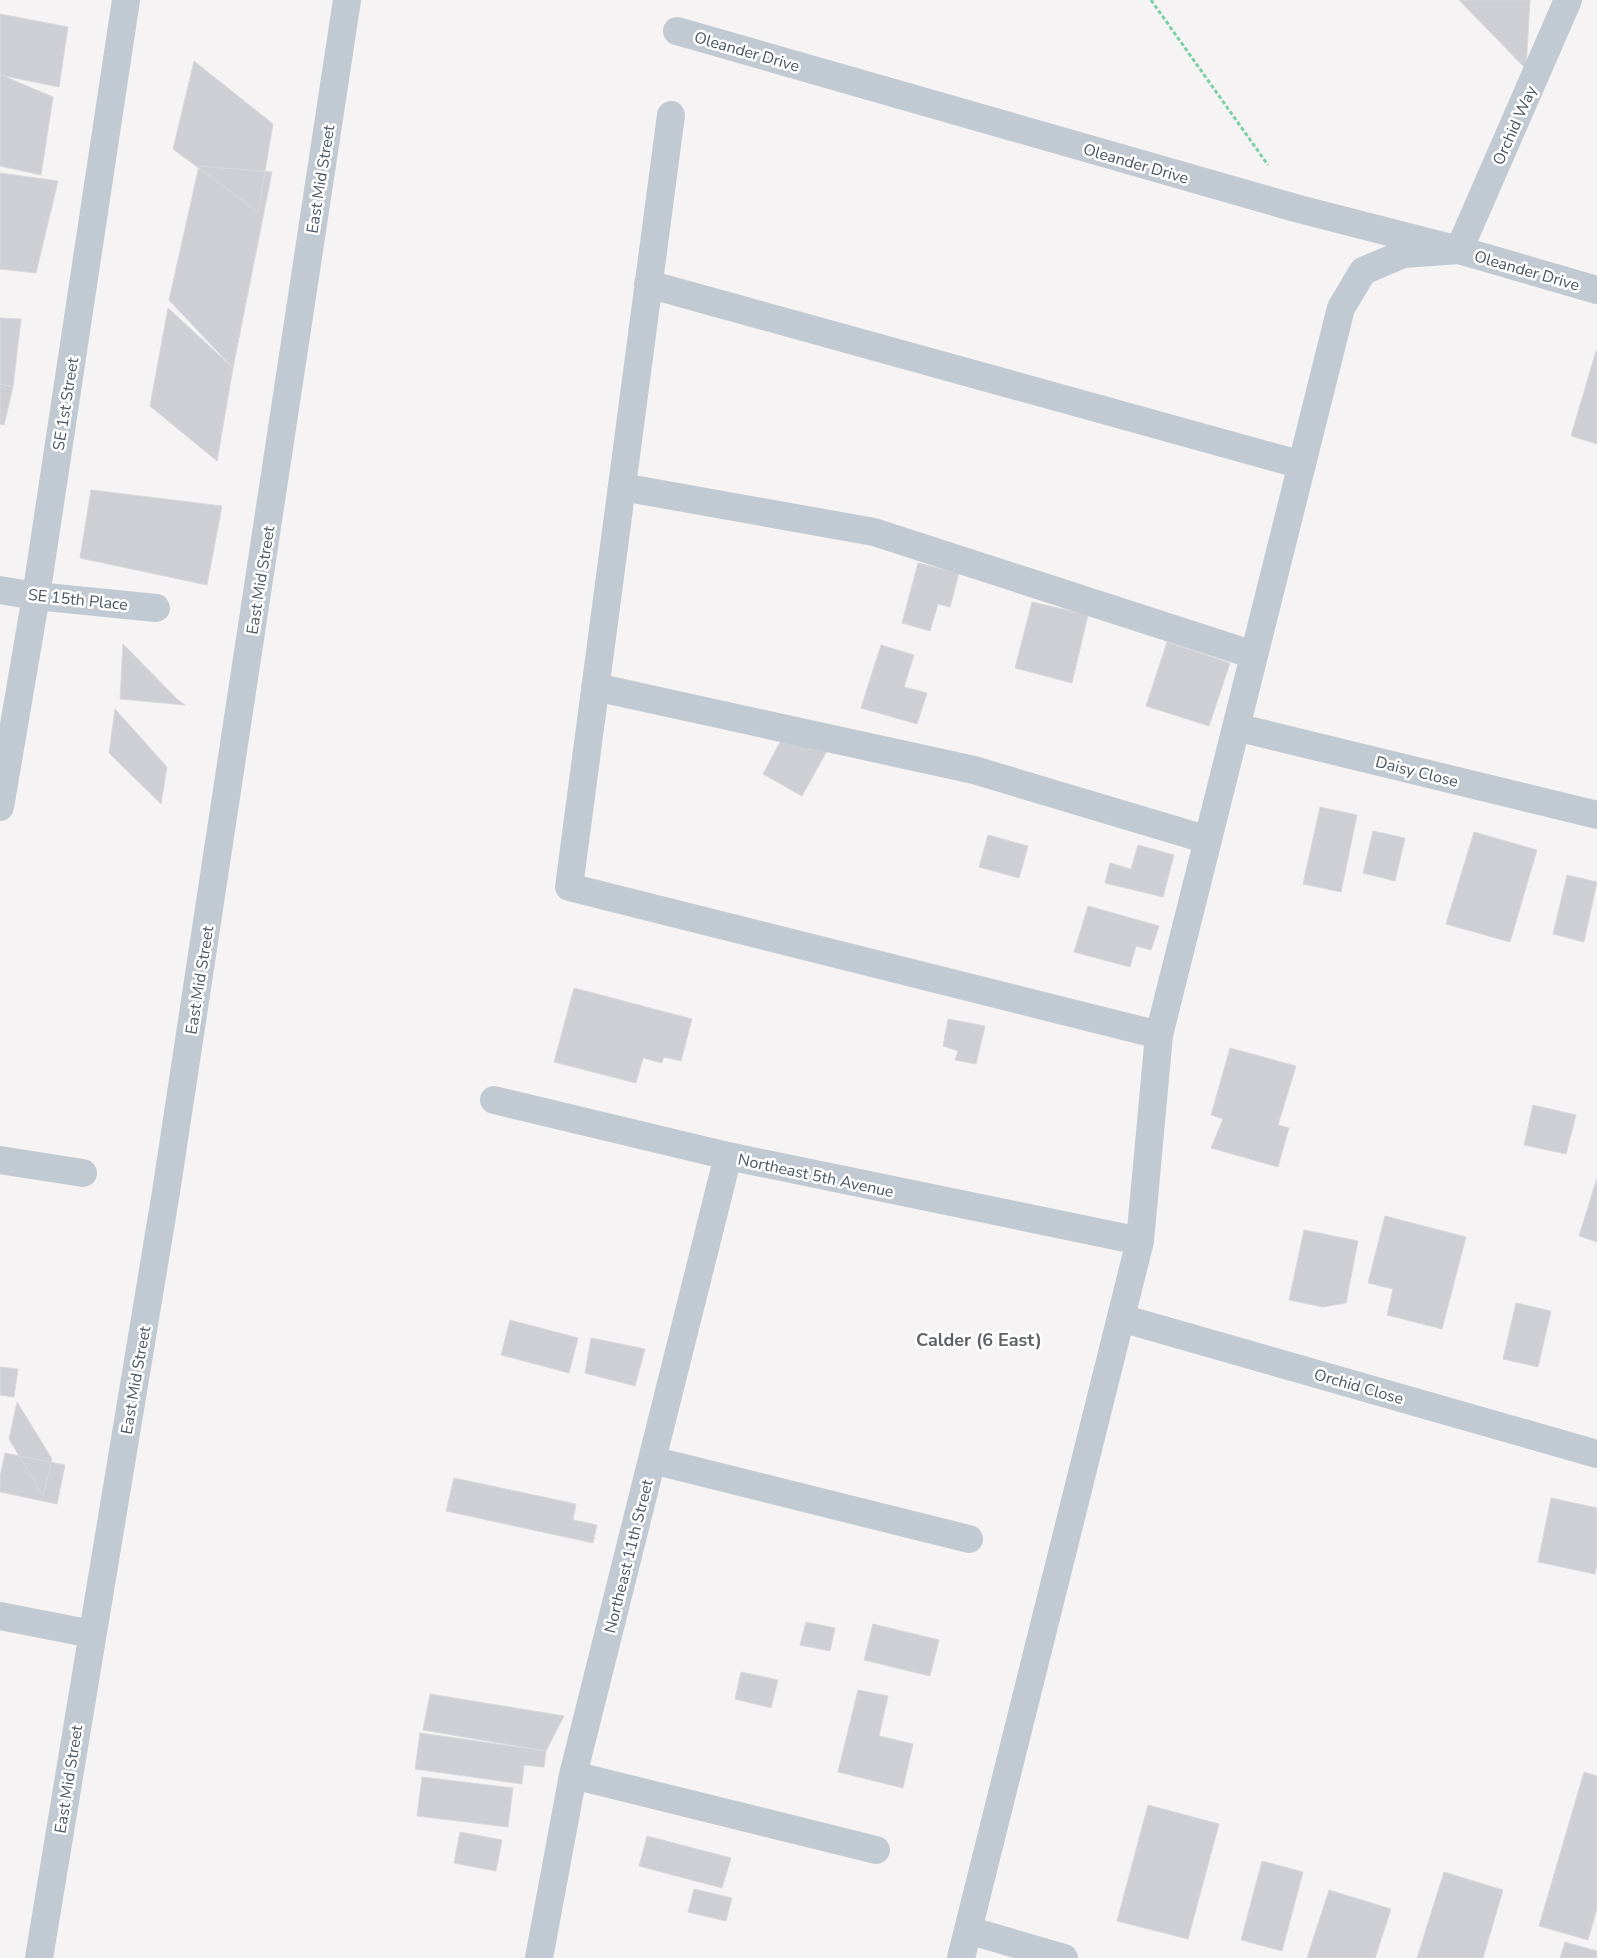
<svg xmlns="http://www.w3.org/2000/svg" width="1597" height="1958" font-family="'Nunito Sans',sans-serif">
  <style>
    .building { fill: #cdcfd5; stroke: #d7d9de }
    .lines { fill: none; stroke-linecap: round; stroke-linejoin: round }
    .path { stroke: #7ad0a6; stroke-width: 3; stroke-dasharray: 4 2.5; stroke-linecap: butt }
    .minor { stroke: #c1cad2; stroke-width: 28 }
    .tertiary { stroke: #c1cad2; stroke-width: 28 }
    .labels { text-anchor: middle; stroke-width: 5; stroke-linejoin: round; paint-order: stroke }
    .street-label { font-size: 16px; fill: #4a5661; stroke: #fff }
    .neighbourhood-label { font-size: 18px; font-weight: bold; fill: #5f6368; stroke: #fff }
  </style>
  <rect width="100%" height="100%" fill="#f5f3f3"/>
  <path class="building" d="M1459,0H1530L1526,69Z
    M0,14L68,27L59,87L0,75Z
    M194,61L273,124L258,212L173,149Z
    M1,75L53,97L41,175L0,166V81Z
    M199,166L272,172L233,368L169,300Z
    M0,173L58,181L36,273L0,269Z
    M168,308L233,368L217,461L150,406Z
    M0,318L21,319L13,387L0,384Z
    M1596,351H1597V444L1571,436Z
    M0,384L13,387L4,425L0,424Z
    M91,490L222,506L207,585L80,558Z
    M918,563L959,573L950,607L938,604L930,631L902,623Z
    M1032,602L1088,615L1072,683L1015,668Z
    M1167,642L1230,663L1209,726L1146,706Z
    M123,644L178,700L185,705L120,699Z
    M881,645L914,655L904,687L927,693L917,724L861,708Z
    M115,709L167,767L161,804L109,753Z
    M787,729L827,751L802,796L763,774Z
    M1320,807L1357,815L1341,892L1303,884Z
    M1373,831L1405,838L1395,881L1363,873Z
    M1474,832L1537,850L1510,942L1446,924Z
    M988,835L1028,846L1019,878L979,867Z
    M1138,845L1174,855L1163,897L1105,883L1110,863L1131,869Z
    M1567,875L1597,882L1584,942L1553,934Z
    M1088,906L1159,926L1151,950L1136,946L1130,967L1074,952Z
    M574,988L692,1019L681,1061L664,1057L662,1063L643,1058L636,1083L554,1062Z
    M948,1019L985,1026L976,1064L955,1060L958,1051L943,1046Z
    M1230,1048L1296,1066L1278,1125L1289,1128L1278,1167L1211,1148L1223,1119L1211,1115Z
    M1533,1105L1576,1115L1566,1154L1524,1145Z
    M1597,1178V1242L1579,1236Z
    M1385,1216L1466,1237L1442,1329L1387,1315L1393,1289L1368,1283Z
    M1304,1230L1358,1241L1346,1303L1323,1307L1289,1300Z
    M1516,1303L1551,1311L1538,1367L1503,1359Z
    M510,1320L578,1338L569,1373L501,1355Z
    M591,1338L645,1349L635,1386L585,1373Z
    M0,1367L18,1369L14,1397L0,1395Z
    M17,1402L52,1459L43,1496L9,1439Z
    M5,1453L65,1465L57,1504L0,1492V1477Z
    M454,1478L576,1504L573,1520L597,1525L593,1543L446,1511Z
    M1551,1498L1597,1508V1563L1595,1574L1538,1562Z
    M806,1622L835,1628L830,1651L800,1645Z
    M873,1624L939,1640L930,1676L864,1660Z
    M741,1672L778,1680L771,1708L735,1699Z
    M858,1690L888,1696L879,1736L913,1744L903,1788L838,1772Z
    M430,1694L564,1716L546,1751L423,1730Z
    M420,1733L546,1751L544,1767L524,1765L522,1784L415,1769Z
    M1584,1772L1597,1776V1908L1588,1940L1539,1926Z
    M422,1777L513,1788L508,1827L417,1816Z
    M1148,1805L1219,1824L1188,1939L1117,1921Z
    M460,1832L502,1840L496,1871L454,1863Z
    M647,1836L731,1858L722,1888L639,1866Z
    M1262,1861L1303,1872L1282,1951L1241,1940Z
    M1444,1872L1503,1890L1483,1958H1417Z
    M694,1889L732,1898L726,1921L688,1912Z
    M1329,1890L1391,1909L1375,1958H1307Z
    M1565,1942L1597,1951V1958H1560Z"/>
  <g class="lines">
    <path class="path" d="M1151,0L1268,165"/>
    <path class="minor" d="M677,31L1299,209L1459,250L1597,290
      M671,115L569,887L1159,1035
      M648,284L1302,465
      M622,487L874,532L1254,655
      M0,590L36,596L156,608
      M595,687L974,770L1208,840
      M1236,727L1597,815
      M0,807L36,596L126,0
      M494,1100L728,1156L1140,1241
      M0,1160L83,1173
      M1121,1318L1597,1454
      M652,1460L969,1539
      M573,1775L876,1850
      M968,1930L1064,1958
      M539,1958L573,1775L728,1156
      M961,1958L1140,1241L1159,1035L1341,308L1363,271L1403,254L1459,250L1568,0"/>
    <path class="tertiary" d="M0,1616L92,1634
      M39,1958L166,1192L347,0"/>
  </g>
  <g class="labels">
    <g class="street-label">
      <text transform="translate(747 51) rotate(16)" y="6">Oleander Drive</text>
      <text transform="translate(1514 125) rotate(-66)" y="6">Orchid Way</text>
      <text transform="translate(1136 163) rotate(16)" y="6">Oleander Drive</text>
      <text transform="translate(320 179) rotate(-81)" y="6">East Mid Street</text>
      <text transform="translate(1527 270) rotate(16)" y="6">Oleander Drive</text>
      <text transform="translate(65 404) rotate(-81)" y="6">SE 1st Street</text>
      <text transform="translate(260 580) rotate(-81)" y="6">East Mid Street</text>
      <text transform="translate(78 599) rotate(6)" y="6">SE 15th Place</text>
      <text transform="translate(1417 771) rotate(14)" y="6">Daisy Close</text>
      <text transform="translate(199 980) rotate(-81)" y="6">East Mid Street</text>
      <text transform="translate(816 1175) rotate(12)" y="6">Northeast 5th Avenue</text>
      <text transform="translate(135 1380) rotate(-80)" y="6">East Mid Street</text>
      <text transform="translate(1359 1386) rotate(16)" y="6">Orchid Close</text>
      <text transform="translate(628 1556) rotate(-76)" y="6">Northeast 11th Street</text>
      <text transform="translate(68 1779) rotate(-81)" y="6">East Mid Street</text>
    </g>
    <g class="neighbourhood-label">
      <text x="979" y="1346">Calder (6 East)</text>
    </g>
  </g>
</svg>
